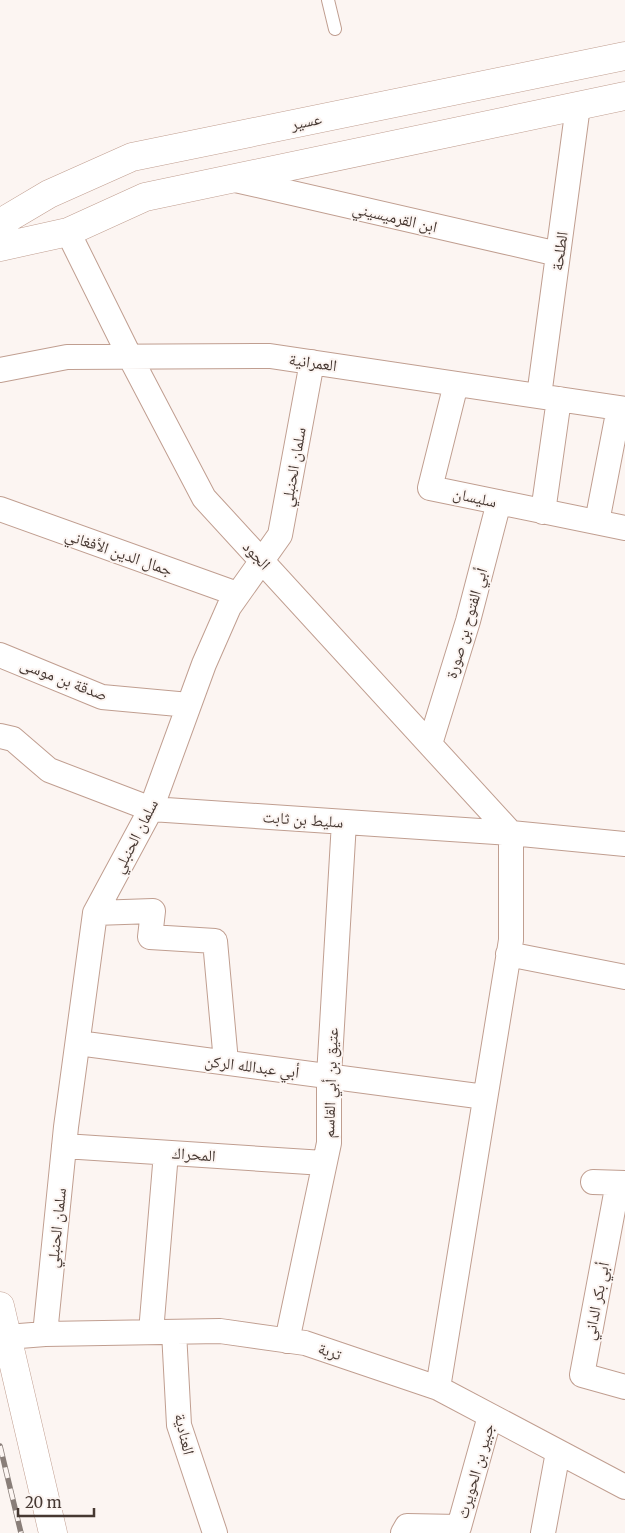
<svg xmlns="http://www.w3.org/2000/svg" width="625" height="1533" font-family="Merriweather,'Noto Naskh Arabic',serif">
  <style>
    .lines { fill: none; stroke-linecap: round; stroke-linejoin: round }
    .service-casing { stroke: #c09e90; stroke-width: 14 }
    .minor-casing { stroke: #c09e90; stroke-width: 26 }
    .primary-casing { stroke: #c09e90; stroke-width: 29 }
    .service { stroke: #fff; stroke-width: 12 }
    .minor { stroke: #fff; stroke-width: 24 }
    .primary { stroke: #fff; stroke-width: 28 }
    .rail-casing { stroke: #897e79; stroke-width: 5.5 }
    .rail { stroke: #fcf5f2; stroke-width: 4; stroke-dasharray: 11; stroke-linecap: butt }
    .labels { text-anchor: middle; stroke-width: 4; stroke-linejoin: round; paint-order: stroke }
    .street-label { font-size: 16px; fill: #463832; stroke: #fcf5f2 }
  </style>
  <rect width="100%" height="100%" fill="#fcf5f2"/>
  <g class="lines">
    <defs>
      <path id="service" d="M328,0L335,29"/>
      <path id="minor" d="M231,179L558,254
        M68,232L130,357L204,498L511,833V940L438,1388
        M0,370L67,357L270,356L625,409
        M456,384L430,488L625,528
        M539,396L578,106
        M0,509L237,594
        M543,512L559,399
        M597,522L619,408
        M0,655L102,697L189,705
        M0,736L13,739L49,770L151,809L511,833L625,844
        M430,744L468,621L499,502
        M95,913L153,911L150,937L215,941L226,1062
        M508,954L625,977
        M78,1043L485,1097
        M64,1146L324,1163
        M593,1182L625,1183
        M618,1183L582,1375L625,1387
        M151,1332L166,1153
        M174,1332L179,1425L215,1533
        M45,1334L66,1127L95,913L151,809L204,664L229,607L280,535L312,362
        M7,1337L45,1334L220,1331L305,1343L438,1388L625,1487
        M287,1341L329,1143V1076L344,822
        M403,1533L407,1526L459,1527L490,1416
        M543,1533L558,1452"/>
      <path id="primary" d="M0,223L49,194L132,157L625,56
        M0,247L68,232L145,197L625,96
        M0,1306L53,1533"/>
    </defs>
    <use href="#service" class="service-casing"/>
    <use href="#minor" class="minor-casing"/>
    <use href="#primary" class="primary-casing"/>
    <use href="#service" class="service"/>
    <use href="#minor" class="minor"/>
    <use href="#primary" class="primary"/>
    <defs>
      <path id="rail" d="M0,1446L21,1533"/>
    </defs>
    <use href="#rail" class="rail-casing"/>
    <use href="#rail" class="rail"/>
  </g>
  <g class="labels">
    <g class="street-label">
      <text transform="translate(306 121) rotate(-12)" y="6">عسير</text>
      <text transform="translate(395 217) rotate(13)" y="6">ابن القرميسيني</text>
      <text transform="translate(559 251) rotate(-82)" y="6">الطلحة</text>
      <text transform="translate(313 362) rotate(8)" y="6">العمرانية</text>
      <text transform="translate(293 467) rotate(-80)" y="6">سلمان الحنبلي</text>
      <text transform="translate(475 497) rotate(12)" y="6">سليسان</text>
      <text transform="translate(119 552) rotate(19)" y="6">جمال الدين الأفغاني</text>
      <text transform="translate(257 555) rotate(47)" y="6">الجود</text>
      <text transform="translate(466 623) rotate(-74)" y="6">أبي الفتوح بن صورة</text>
      <text transform="translate(64 679) rotate(21)" y="6">صدقة بن موسى</text>
      <text transform="translate(303 819) rotate(4)" y="6">سليط بن ثابت</text>
      <text transform="translate(135 836) rotate(-63)" y="6">سلمان الحنبلي</text>
      <text transform="translate(252 1066) rotate(7)" y="6">أبي عبدالله الركن</text>
      <text transform="translate(330 1083) rotate(-88)" y="6">عتيق بن أبي القاسم</text>
      <text transform="translate(194 1154) rotate(4)" y="6">المحراك</text>
      <text transform="translate(56 1228) rotate(-84)" y="6">سلمان الحنبلي</text>
      <text transform="translate(596 1301) rotate(-79)" y="6">أبي بكر الداني</text>
      <text transform="translate(330 1351) rotate(19)" y="6">تربة</text>
      <text transform="translate(185 1434) rotate(77)" y="6">العنادية</text>
      <text transform="translate(475 1471) rotate(-74)" y="6">جبير بن الحويرث</text>
    </g>
  </g>
  <path d="M18 1508v8h76v-8" fill="none" stroke="#463832" stroke-width="2.5"/>
  <text x="25" y="1508" font-size="15" fill="#463832" stroke="#fcf5f2" stroke-width="4" paint-order="stroke">20 m</text>
</svg>
